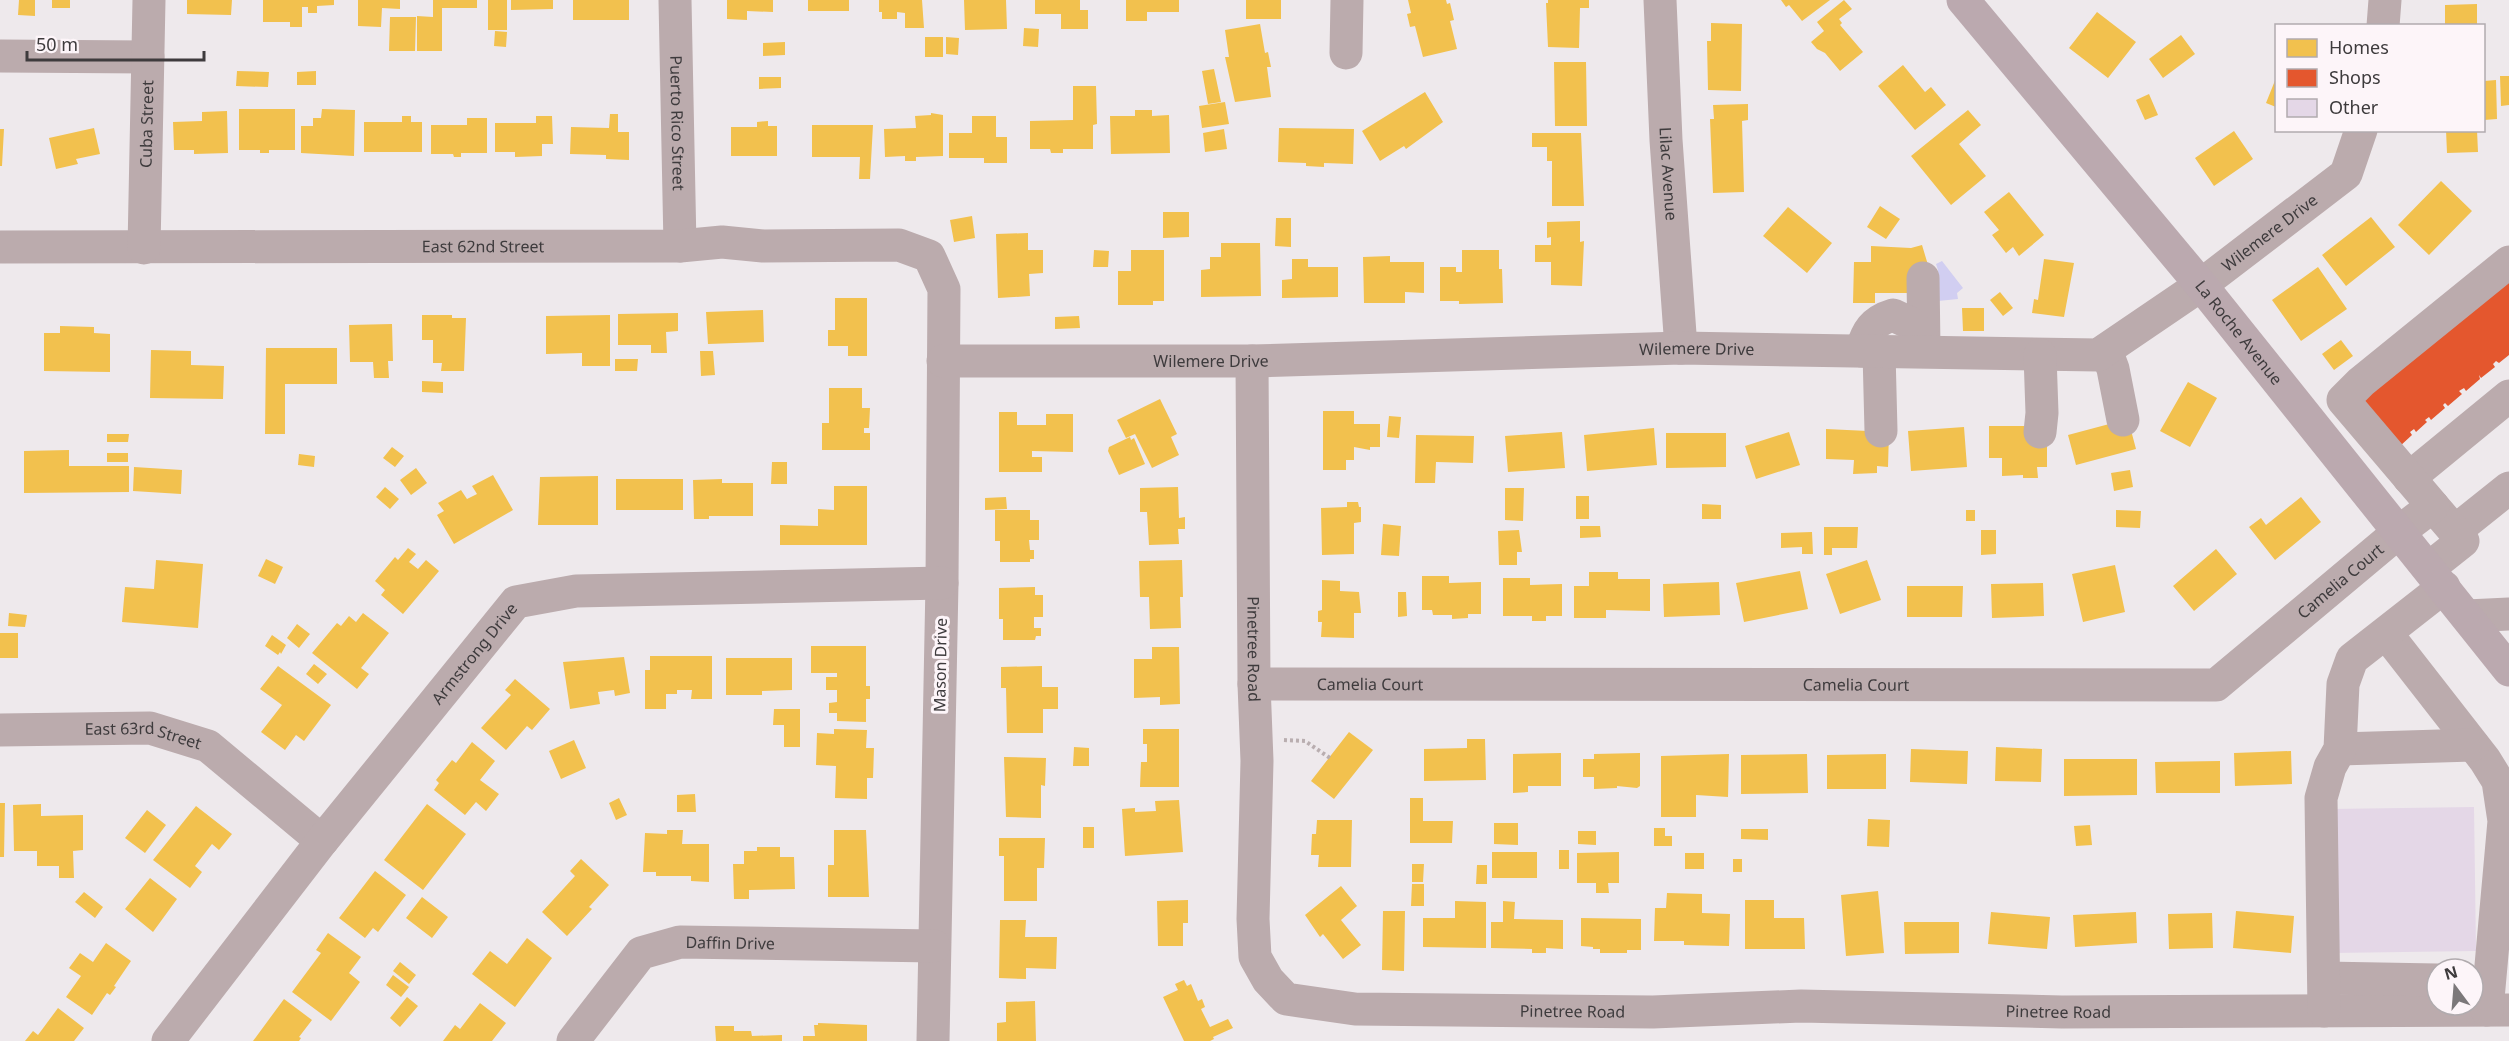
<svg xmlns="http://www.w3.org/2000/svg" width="2509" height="1041" font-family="'Noto Sans',sans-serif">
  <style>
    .water { fill: #d1cef1 }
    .homes { fill: #f2c14e }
    .shops { fill: #e4572e }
    .building { fill: #e4d7e7 }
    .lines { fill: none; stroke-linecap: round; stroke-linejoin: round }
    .path { stroke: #b9aeb0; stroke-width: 4; stroke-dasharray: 3 3; stroke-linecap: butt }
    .minor { stroke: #bbabad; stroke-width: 33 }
    .major { stroke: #bba9af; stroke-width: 33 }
    .labels { text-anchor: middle; stroke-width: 6; stroke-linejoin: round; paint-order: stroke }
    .street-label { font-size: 16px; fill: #3e3b3d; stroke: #fdf5f9 }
  </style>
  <rect width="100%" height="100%" fill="#eee9ec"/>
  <path class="water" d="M1942,261L1963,288L1957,293L1958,299L1938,301L1935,280L1938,270L1936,264Z"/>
  <path class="homes" d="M19,0H35V16L18,15Z
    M52,0H70V8H52Z
    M187,0H232L231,15L187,14Z
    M263,0H334V5L317,6V13H308V7H302V27H290V22H263Z
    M358,0H400V9L382,8L381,27L358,26Z
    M433,0H477V8H442V51H417V16L433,17Z
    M488,0H507V30H488Z
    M511,0H553V9L511,10Z
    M573,0H629V20H573Z
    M727,0H773V12L747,11V20L727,19Z
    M808,0H849V11H808Z
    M879,0H922L924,28H905V13L897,12V19H882V12H879Z
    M964,0H1006L1007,29L965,30Z
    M1035,0H1080V10H1088V29H1061V14H1035Z
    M1126,0H1179V12H1147V21H1126Z
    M1246,0H1281V19H1246Z
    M1408,0H1446L1447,4L1450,3L1454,20L1450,21L1457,49L1423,57L1415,26L1410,27L1407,14L1411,13Z
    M1548,0H1589V8H1580L1579,48L1548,47L1546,3H1548Z
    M1781,0H1830L1802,21L1789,5L1786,7Z
    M1844,0L1852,9L1839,19L1842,23L1840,25L1863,52L1840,71L1825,53L1817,49L1811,42L1824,31L1817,22Z
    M2477,4V26H2445V5Z
    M2097,12L2136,42L2108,78L2069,48Z
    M390,17H416L415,51H389Z
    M1711,23L1742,24L1741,91L1708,90L1707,41H1711Z
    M1260,24L1265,53L1268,52L1271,67H1267L1271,97L1235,102L1225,57H1229L1225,30Z
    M1024,28L1039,29L1038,47L1023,46Z
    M495,31L507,32L506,47L494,46Z
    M2181,35L2195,54L2163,78L2149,59Z
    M925,37H943V57H925Z
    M946,37L959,38L958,55L946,54Z
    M785,42V55L763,56V43Z
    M1554,62H1586L1587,126H1555Z
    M1903,65L1925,92L1931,87L1946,105L1915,130L1878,86Z
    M1214,69L1221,102L1208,104L1202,71Z
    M237,71L269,72L268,87L236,86Z
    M316,71V85H297V72Z
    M2500,76H2509V105L2501,106Z
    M759,77H781V88L759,89Z
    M2276,78V107L2266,103Z
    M2496,80L2497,119L2484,120V81Z
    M1073,86H1096L1097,124L1093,125V149H1063V153H1051L1050,149H1030V121L1073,120Z
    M1425,92L1443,122L1406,149L1404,146L1380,161L1362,131Z
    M2149,94L2158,115L2145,120L2136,100Z
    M1225,102L1229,124L1202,128L1199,106Z
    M1748,104V120L1742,121L1744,192L1713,193L1710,119H1714L1713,105Z
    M239,109H295V150H269V153H260V150H239Z
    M322,109L355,110L354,156L301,153V126H313V118H321Z
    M1135,110H1152V116L1169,115L1170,153L1111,154L1110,116H1135Z
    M1968,110L1981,125L1959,144L1986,176L1951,205L1911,156Z
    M227,111L228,153L194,154V150H174L173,122L202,121V112Z
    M931,113L943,115V156L916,157V161H905V156L885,157L884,129L916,128L915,116L931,115Z
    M610,114H618V132H629V160L606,159V155L570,154L571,127L609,128Z
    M402,116H411V122H422V152H364V122H402Z
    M536,116H552L553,144H542V156L515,157V152H495V123H536Z
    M972,116H996V137H1007V163H984V158H949V133H972Z
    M467,118H487V153H461V157H454L453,154H431V125H467Z
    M768,121V126H777V156H731V127H757V122Z
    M812,125H873L870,179H859L860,157H812Z
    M94,128L100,154L76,159L78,164L56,169L49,138Z
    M1279,128L1354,129L1353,164L1324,163V167L1306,166V163L1278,162Z
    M0,129H4L2,166H0Z
    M1224,129L1227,149L1205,152L1203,133Z
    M2446,130H2477L2478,152L2447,153Z
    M2234,131L2253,159L2214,186L2195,158Z
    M1532,133H1581L1584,206H1552V161H1547V147H1532Z
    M2441,181L2472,211L2429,255L2398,225Z
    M2009,192L2044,235L2019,256L2013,247L2006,253L1992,235L1999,230L1984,212Z
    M1880,206L1900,219L1886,239L1867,227Z
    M1788,207L1832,243L1807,273L1763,236Z
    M1163,212H1189V237L1163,238Z
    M972,216L975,238L954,242L950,220Z
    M2371,217L2395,247L2346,286L2322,255Z
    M1276,218H1291V247L1275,246Z
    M1580,221V242L1584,241L1582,286L1551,285V262H1535V245H1551V237L1547,238V222Z
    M1028,233V250H1043V273L1029,274L1030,296L998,298L996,234Z
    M1221,243H1260L1261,296L1201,297V270L1210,269V257H1221Z
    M1922,245L1931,275L1911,293H1875V303H1853L1854,262H1871V246L1911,248Z
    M1094,250L1109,251L1108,267H1093Z
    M1131,250H1164V301H1153V305H1118V271H1131Z
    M1462,250H1499V269H1502L1503,303L1459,304V301H1440V267H1456V272H1462Z
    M1390,256V262H1424V293L1405,292V303H1364L1363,257Z
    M1292,259H1308V267H1338V297L1282,298V280L1292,279Z
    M2044,259L2074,263L2064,317L2032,313L2034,299L2038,300Z
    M2318,267L2347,309L2301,341L2272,300Z
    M2000,292L2013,308L2003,316L1990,300Z
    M835,298H867V356H848V346H828V330H835Z
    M1962,308H1984V331H1963Z
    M763,310L764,342L708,344L706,312Z
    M678,313V331L666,332L667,353H651V345H618V314Z
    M422,315H452V318H466L464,371H441L442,363H433V340H422Z
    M610,315V366H582V353L546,354V316Z
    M1079,316L1080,328L1055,329V317Z
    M392,324L393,361H388L389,378H374L373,362H350L349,325Z
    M60,326L94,327V333L110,334V372L44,371V333H60Z
    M2341,340L2353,356L2334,370L2322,354Z
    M266,348H337V384H285V434H265Z
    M151,350L191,351V365L224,366L223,399L150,398Z
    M700,351H713L715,375L701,376Z
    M615,359H638L637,371H615Z
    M422,381L443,382V393L422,392Z
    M2188,382L2217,398L2190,447L2160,431Z
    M829,388H862V408H870L869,428H864V433H870V450H822V423H829Z
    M1160,399L1177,434L1171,437L1179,455L1152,468L1135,434L1126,438L1117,420Z
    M1323,411H1354V424H1380V447H1370V450L1354,447V460H1346V470H1323Z
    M999,412H1017V425H1046V414H1073V452L1032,451V457H1042V472H999Z
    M1389,416L1401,417L1399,438L1387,437Z
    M2128,419L2136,449L2076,465L2068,435Z
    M1989,426H2028L2047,432V467H2037L2038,478H2023V475L2002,476V458H1989Z
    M1964,427L1967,467L1911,471L1908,431Z
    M1654,428L1657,465L1587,471L1584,435Z
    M1826,429L1889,432L1888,467L1877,466V473L1853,474L1854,460L1826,459Z
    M1562,432L1565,468L1508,472L1505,436Z
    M1789,432L1800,465L1756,479L1745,446Z
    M1666,433H1726V467L1666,468Z
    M107,434H129L128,442H107Z
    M1416,435L1474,436L1473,463L1436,462L1435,483H1415Z
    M1130,437L1131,440L1134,438L1145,464L1119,475L1108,451L1109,447Z
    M392,447L404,456L395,467L383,458Z
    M69,450V466H129V492L24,493V451Z
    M107,453H128V462H107Z
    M299,454L315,456L314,467L298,465Z
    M772,462H787V484H771Z
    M134,467L182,470L181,494L133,491Z
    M416,468L427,483L411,495L400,480Z
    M2130,470L2133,487L2114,491L2111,473Z
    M493,475L513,510L454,544L437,515L444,511L438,503L461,490L467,499L477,494L472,486Z
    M598,476V525H538L540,477Z
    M616,479H683V510H616Z
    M722,479V483H753V516H709V519H694L693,480Z
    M834,486H867V545H780V525L818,526V509L834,510Z
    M385,487L399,499L390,509L376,497Z
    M1178,487L1179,518L1185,517V529H1178L1179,544L1149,545L1147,512H1140V488Z
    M1505,488H1524L1523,521L1505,520Z
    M1576,496H1589V519H1576Z
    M1006,497L1007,509L985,510V498Z
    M2301,497L2321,522L2275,560L2249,527L2261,518L2266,525Z
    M1347,502H1358L1359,507H1361V522L1354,523V554L1322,555L1321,508L1347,507Z
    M1702,504L1721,505V519H1702Z
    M995,510H1030V520H1039V540H1029L1030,550H1034V559H1030V562H1000V541H995Z
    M1966,510H1975V521H1966Z
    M2116,510L2141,511L2140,528L2116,527Z
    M1383,524L1401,526L1399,556L1381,555Z
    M1580,526H1600L1601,537L1580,538Z
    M1824,527H1858L1857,548H1832V555H1824Z
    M1519,530L1522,552H1517V565H1499L1498,531Z
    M1981,530H1996V554L1981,555Z
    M1812,532L1813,554H1802V547L1781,548V533Z
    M408,548L416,554L409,562L418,569L426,560L439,571L403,614L381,595L385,590L375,581L395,557L398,560Z
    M2216,549L2237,574L2194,611L2173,586Z
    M266,559L283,567L275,584L258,576Z
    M156,560L203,564L198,628L122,622L125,587L154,589Z
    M1182,560L1183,597H1180L1181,628L1150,629L1149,597H1140L1139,561Z
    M1867,560L1881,600L1840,614L1826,574Z
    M2115,565L2125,612L2083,622L2072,574Z
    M1800,571L1808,609L1744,622L1736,583Z
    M1589,572H1618V579H1650V611L1606,610V618H1574V586H1589Z
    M1422,576H1449V583L1481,582V614H1468V618L1452,619V615H1433L1432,610H1422Z
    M1503,578H1530V585L1562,584V616H1546V621H1532V616H1503Z
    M1322,580L1340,581V591L1359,592L1361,613H1354V638L1321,637L1322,622H1318V611L1322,610Z
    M1719,582L1720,615L1664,617L1663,584Z
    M2043,583L2044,616L1992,618L1991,584Z
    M1907,586H1963L1962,617H1907Z
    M1035,587V595H1043V617H1034V628H1041V636H1036L1035,640H1003V619H999V588Z
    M1398,592H1406L1407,616L1398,617Z
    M9,613L27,615L25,627L8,626Z
    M363,613L389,633L361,668L369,674L357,689L312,653L337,623L341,626L349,616L356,622Z
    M297,624L310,634L299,648L287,638Z
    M0,633H18V658H0Z
    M272,635L286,645L281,654L280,652L278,655L265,646Z
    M811,646H866V686H870V699H866V722L837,721V713H829V703L837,702V690H826V677H837V673H811Z
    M1152,647H1179L1180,704L1160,705V697L1134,698V659H1152Z
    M650,656H712V699H691L692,690H677V694H666V709H645V670H650Z
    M624,657L630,693L615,696L614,690L598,692L600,704L570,709L563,662Z
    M726,658H792V690L762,691V695H726Z
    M314,664L327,674L318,684L306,674Z
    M278,666L331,705L304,741L296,735L285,750L261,732L282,705L260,689Z
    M1042,666V687H1058V709H1043V733H1007L1006,688H1001V667Z
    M515,679L550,709L532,730L527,726L506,750L481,728L511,695L505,690Z
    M774,709H800V747H784V725H773Z
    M834,729L867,730L866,748H874L873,778H867V799L835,798L836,766L816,765L817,733L834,734Z
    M1143,729H1179V787H1140L1141,762H1147V744H1143Z
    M1349,732L1373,750L1334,799L1311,781Z
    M1467,739H1485L1486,780L1424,781V749L1467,748Z
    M574,740L586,768L561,779L549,751Z
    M472,742L495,761L480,780L499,794L486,811L476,802L465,815L434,790L439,783L436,780L452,760L456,763Z
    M1074,747L1089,748V766H1073Z
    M1996,747L2042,749L2041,782L1995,781Z
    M1911,749L1968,751L1967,784L1910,782Z
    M2291,751L2292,784L2235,786L2234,753Z
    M1561,753V786H1528V792L1513,793V754Z
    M1640,753V786L1637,788L1617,786V788L1594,789V777H1583V759H1594V754Z
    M1729,754L1728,797L1696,795V817H1661V756Z
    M1807,754L1808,793L1741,794V755Z
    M1886,754V789H1827V755Z
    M1004,757L1046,758L1045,786L1041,785V818L1006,817Z
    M2064,759H2137V795L2064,796Z
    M2220,761V793H2156L2155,762Z
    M695,794L696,812H677V795Z
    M619,798L627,815L616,820L609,803Z
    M1410,798H1423V821H1453L1452,843H1410Z
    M1179,800L1183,852L1125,856L1122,809L1135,808V812L1156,811L1155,801Z
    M0,803H5L4,857H0Z
    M41,804V816L83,815V850L73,851L74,878H59V866H37V851H14L13,805Z
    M427,804L466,834L423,890L384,860Z
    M196,806L232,834L219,850L212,844L195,866L202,872L190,888L153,860Z
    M147,810L166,825L145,853L125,838Z
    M1868,819L1890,820L1889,847L1867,846Z
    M1317,820H1352L1351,867H1318L1319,855H1311L1312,834H1316Z
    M1494,823H1518V845L1494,844Z
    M2090,825L2092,845L2076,846L2074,826Z
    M1083,827H1094V848H1083Z
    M1654,828H1665V836H1672V846H1654Z
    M1741,829H1768V840L1741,839Z
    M667,830H683L682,844H709V882L691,881V876H656V872H643L645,833L667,834Z
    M834,830H866L869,897H828V865H834Z
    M1578,831H1596V845L1578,844Z
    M999,838H1045L1044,868H1037V901H1004V856H999Z
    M757,847H780V857H794L795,889L749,890V899H734L733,864H744V851H757Z
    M1559,850H1569V869H1559Z
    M1492,852H1537V878H1492Z
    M1619,852V883H1608L1609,893H1596V883H1577V853Z
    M1685,853H1704V869H1685Z
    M581,859L609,885L589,907L592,909L567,936L542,912L575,876L570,871Z
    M1733,859H1742V872H1733Z
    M1412,864H1424L1423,882H1412Z
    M1477,865H1487V884H1476Z
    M375,871L406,895L378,932L373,928L365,938L339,918Z
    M150,878L177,899L153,932L125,909Z
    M1412,884H1424V906H1411Z
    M1341,886L1357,906L1341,920L1361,945L1343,959L1323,934L1320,937L1305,915Z
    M1878,891L1884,953L1846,956L1841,895Z
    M84,892L103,907L95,918L75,902Z
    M1667,893L1702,894V913L1730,914L1729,946L1684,945V941H1654L1655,908H1666Z
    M422,897L448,917L432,938L406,918Z
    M1188,900V923H1183V946H1158L1157,901Z
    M1745,900H1774V918H1804L1805,949H1745Z
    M1455,901L1486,902V948L1423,947V918H1455Z
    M1503,901L1515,902L1514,919L1563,920V949L1546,948V953H1532V949L1491,948V922H1503Z
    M1383,911H1405L1404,971L1382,970Z
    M2236,911L2294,916L2291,953L2233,948Z
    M1991,912L2050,917L2047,949L1988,944Z
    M2136,912L2137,943L2075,947L2073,915Z
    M2212,913L2213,948L2169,949L2168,914Z
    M1581,918L1641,919V950H1627V953H1600V949H1593V947L1581,946Z
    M1000,920H1026L1025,937H1057L1056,969L1026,968V979L999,978Z
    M1904,922H1959V953L1905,954Z
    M328,933L361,957L349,973L360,982L331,1021L292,992L321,953L316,950Z
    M527,938L552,958L515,1007L472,974L490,951L507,964Z
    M106,943L131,961L114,986L116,987L110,995L107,993L92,1015L66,997L81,976L69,968L80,953L93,962Z
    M400,962L416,975L409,984L393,971Z
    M393,975L409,987L401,997L386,985Z
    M1184,980L1187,986L1191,984L1198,1001L1202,999L1205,1007L1201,1009L1210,1027L1228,1019L1233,1028L1213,1037L1214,1039L1210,1041H1184L1163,997L1178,990L1175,984Z
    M407,997L418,1006L400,1027L390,1018Z
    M284,999L312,1020L299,1037L301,1038L299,1041H253Z
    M1035,1001L1036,1041H997V1023L1006,1022V1002Z
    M480,1003L506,1023L492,1041H443L455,1025L460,1029Z
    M58,1008L84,1028L74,1041H25L33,1031L38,1035Z
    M818,1023L867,1025V1041H803V1036H815L814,1025H818Z
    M715,1026H734V1031H751L752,1036L782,1035V1041H716Z"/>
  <path class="shops" d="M2509,278V355L2499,363L2496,361L2493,364L2495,367L2481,378L2479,375L2480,379L2466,391L2464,388L2459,391L2462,394L2448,406L2445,403L2443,405L2445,408L2431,420L2429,417L2425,420L2427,422L2416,432L2414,429L2410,432L2412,435L2399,447L2359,402Z"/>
  <path class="building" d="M2474,807L2476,951L2332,953L2330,809Z"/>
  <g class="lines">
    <path class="path" d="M1284,740L1305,741L1330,758"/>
    <g class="minor">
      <path id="s1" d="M675,0L680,246"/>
      <path id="s2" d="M1660,0L1666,140L1681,348"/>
      <path d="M2383,26L2385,0"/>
      <path d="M1346,53L1347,0"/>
      <path d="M0,56L148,57"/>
      <path id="s3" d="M0,247L680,246L722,242L763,246L899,245L929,256L944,289L942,583L933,1041"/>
      <path id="s4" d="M144,248L149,0"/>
      <path d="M1923,278L1924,348"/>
      <path d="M2106,350L2113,369L2123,420"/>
      <path d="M1861,351C1867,331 1873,321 1893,315L1910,323L1923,337"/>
      <path d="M1879,352L1881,431"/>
      <path id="s5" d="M943,361H1252L1681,348L2098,355L2201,285L2346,174L2361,130"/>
      <path id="s6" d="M1252,361L1254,684L1257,761L1253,919L1255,957L1268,980L1286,999L1355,1009L1653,1012L1801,1006L2062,1012L2509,1010"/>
      <path d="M2040,432L2042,413L2040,355"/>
      <path d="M2409,478L2509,396"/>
      <path d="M2455,531L2509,488"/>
      <path d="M2429,568L2463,541L2433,506"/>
      <path d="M2467,616L2509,614"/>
      <path d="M2386,633L2485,760L2498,781L2504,821L2487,1010"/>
      <path id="s7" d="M1254,684L2216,685L2400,531L2433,506L2343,400L2361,382L2509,262"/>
      <path id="s8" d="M0,730L150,728L208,746L322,841"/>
      <path d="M2340,749L2473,745"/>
      <path d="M2324,978L2437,980"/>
      <path d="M2324,1011L2321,798L2330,767L2340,749L2343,684L2352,659L2444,587"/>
      <path id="s9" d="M168,1041L322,841L516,602L576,591L942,583"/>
      <path id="s10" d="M573,1041L641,953L680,942L934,946"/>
    </g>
    <path class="major" id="s11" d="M1963,0L2201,285L2509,670"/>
  </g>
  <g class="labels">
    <g class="street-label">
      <text dy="6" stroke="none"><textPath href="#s1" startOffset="123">Puerto Rico Street</textPath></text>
      <text dy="6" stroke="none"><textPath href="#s4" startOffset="124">Cuba Street</textPath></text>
      <text dy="6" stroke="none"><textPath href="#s2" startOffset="174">Lilac Avenue</textPath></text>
      <text dy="6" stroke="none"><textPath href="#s5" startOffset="1366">Wilemere Drive</textPath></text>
      <text dy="6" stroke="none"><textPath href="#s3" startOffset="483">East 62nd Street</textPath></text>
      <text dy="6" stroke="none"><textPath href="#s11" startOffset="432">La Roche Avenue</textPath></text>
      <text dy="6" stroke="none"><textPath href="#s5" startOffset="754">Wilemere Drive</textPath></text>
      <text dy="6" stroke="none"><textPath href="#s5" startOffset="268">Wilemere Drive</textPath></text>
      <text dy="6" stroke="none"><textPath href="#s7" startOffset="1124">Camelia Court</textPath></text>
      <text dy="6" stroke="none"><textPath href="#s6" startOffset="288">Pinetree Road</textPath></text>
      <text dy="6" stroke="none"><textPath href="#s9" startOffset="494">Armstrong Drive</textPath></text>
      <text transform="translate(940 665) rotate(-89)" y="6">Mason Drive</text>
      <text dy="6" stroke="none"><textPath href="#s7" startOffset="116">Camelia Court</textPath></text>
      <text dy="6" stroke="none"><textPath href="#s7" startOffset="602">Camelia Court</textPath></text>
      <text dy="6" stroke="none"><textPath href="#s8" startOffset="144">East 63rd Street</textPath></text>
      <text dy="6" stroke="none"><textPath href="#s10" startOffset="202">Daffin Drive</textPath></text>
      <text dy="6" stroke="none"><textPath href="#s6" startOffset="936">Pinetree Road</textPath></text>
      <text dy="6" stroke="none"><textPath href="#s6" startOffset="1422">Pinetree Road</textPath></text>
    </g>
  </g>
  <rect x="2275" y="24" width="210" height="108" fill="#fdf5f9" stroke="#b1abae" stroke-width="1.5"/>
  <rect x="2287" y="39" width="30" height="18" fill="#f2c14e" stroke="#b1abae" stroke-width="1.5"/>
  <text x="2329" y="54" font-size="18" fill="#3e3b3d">Homes</text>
  <rect x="2287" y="69" width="30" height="18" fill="#e4572e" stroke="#b1abae" stroke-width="1.5"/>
  <text x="2329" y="84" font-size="18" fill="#3e3b3d">Shops</text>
  <rect x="2287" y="99" width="30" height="18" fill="#e4d7e7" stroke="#b1abae" stroke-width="1.5"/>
  <text x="2329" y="114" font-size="18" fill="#3e3b3d">Other</text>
  <g transform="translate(2455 987) rotate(344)"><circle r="28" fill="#fdf5f9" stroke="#b1abae" stroke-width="1.5"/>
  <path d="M0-4.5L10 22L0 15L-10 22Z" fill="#7c787a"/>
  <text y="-9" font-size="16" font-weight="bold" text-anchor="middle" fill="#3e3b3d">N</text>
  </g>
  <path d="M27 51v9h177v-9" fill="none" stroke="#3e3b3d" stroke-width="3"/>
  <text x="36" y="51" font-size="18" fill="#3e3b3d" stroke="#fdf5f9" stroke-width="4.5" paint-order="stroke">50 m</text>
</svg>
